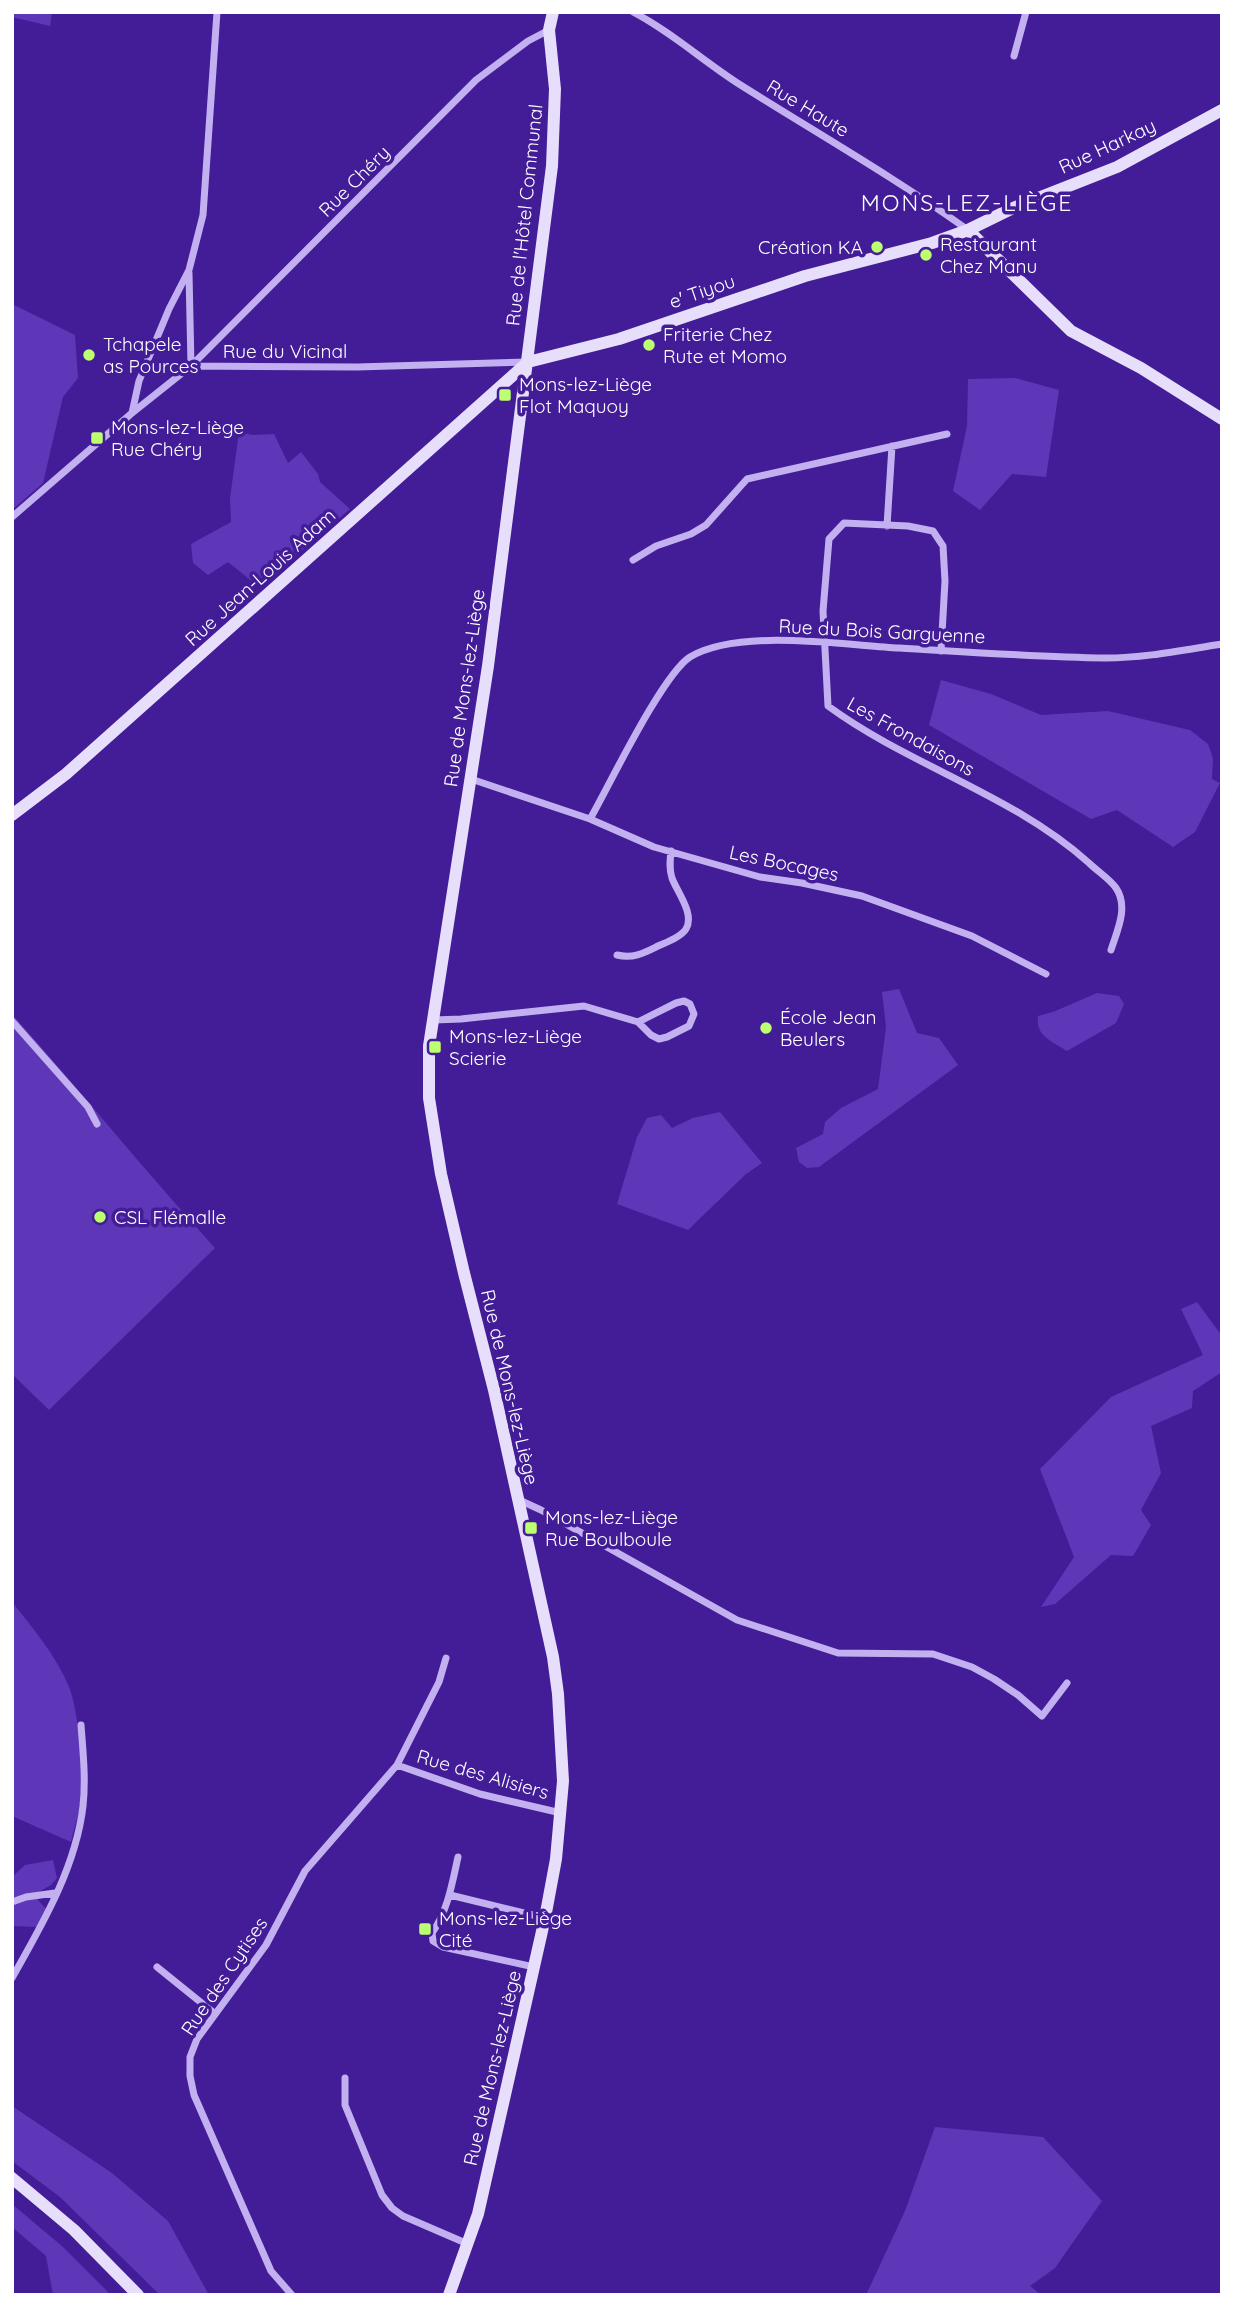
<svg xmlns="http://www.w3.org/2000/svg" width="1234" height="2307" font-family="Quicksand,sans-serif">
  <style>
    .green { fill: #5e37b8 }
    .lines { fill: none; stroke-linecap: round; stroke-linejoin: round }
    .street { stroke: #c3b0f0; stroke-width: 7 }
    .secondary { stroke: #e7defb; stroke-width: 12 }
    .poi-dot { fill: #bcff6f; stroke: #431c97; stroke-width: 2.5 }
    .labels { text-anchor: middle; stroke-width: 7; stroke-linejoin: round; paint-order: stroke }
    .street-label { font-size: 19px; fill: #fff; stroke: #431c97 }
    .poi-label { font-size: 19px; fill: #fff; stroke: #431c97; text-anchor: start }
    .quarter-label { font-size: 23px; letter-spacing: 2px; fill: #fff; stroke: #431c97 }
  </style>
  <rect width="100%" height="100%" fill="#431c97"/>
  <path class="green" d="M12,12H52L50,26L12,17Z
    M12,304L75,335L78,378L63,397L43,483L12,510Z
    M1015,378L1059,390L1046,477L1012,474L980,510L953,491L967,426L968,379Z
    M239,432L252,435L274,434L288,463L301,452L318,474L320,482L350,509L259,587L228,562L208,575L193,563L191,544L231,522L230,498Z
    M941,680L991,694L1041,715L1108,711L1190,730L1208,744L1213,758L1212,779L1220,783L1195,832L1173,847L1117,810L1091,819L929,725Z
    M899,989L917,1033L939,1038L958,1065L819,1167L807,1168L799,1162L796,1148L823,1134L825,1122L841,1108L878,1089L886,1027L882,992Z
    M1097,993L1119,996L1124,1004L1116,1023L1067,1051C1052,1041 1035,1036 1038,1016L1053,1012Z
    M12,1014C81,1092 146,1172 215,1248L49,1410L12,1374Z
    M720,1112L762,1163L746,1174L688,1230L617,1204L637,1137L647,1118L661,1115L672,1128L693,1118Z
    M1197,1302L1222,1336V1372L1193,1391L1192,1408L1151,1426L1161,1473L1141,1510L1151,1525L1133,1556L1111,1555L1055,1604L1041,1607L1074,1557L1040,1469L1111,1397L1203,1355L1181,1309Z
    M12,1602C33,1628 57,1657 69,1687C80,1714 84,1782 79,1811C77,1821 73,1832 71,1842L12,1816Z
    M53,1860L57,1878L51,1885L37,1893L38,1900L46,1909L38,1927L12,1926V1877L25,1865Z
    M12,2106L112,2173L168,2221L209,2295H160L60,2197L12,2161Z
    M935,2127L1043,2137L1102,2201L1055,2268L1030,2286L1041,2295H866L905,2211Z
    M12,2204L63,2247L111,2295H53L46,2256L12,2227Z"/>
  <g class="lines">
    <path class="street" d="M633,12C670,31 703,61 739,84C815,132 894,177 968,230
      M1014,56L1026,12
      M189,273L191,366
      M191,366L357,367L528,362
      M132,413L139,381L169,309L189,270L203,215L217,12
      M12,517L132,413L191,366L476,80L528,41L549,30
      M887,526L892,446
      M633,560L656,546L691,534L706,525L747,479L947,434
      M941,651L945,581L943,546L933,531L908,526L844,523L829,539L823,611L828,706C910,766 1012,794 1089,863C1097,871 1110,879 1116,888C1129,907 1117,931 1111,950
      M471,779L590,819L654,847L760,877L802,883L862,896L972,936L1046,974
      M590,819C609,786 662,675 690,657C739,628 843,645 899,648C968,652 1037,657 1106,658C1145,658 1183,650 1222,644
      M617,955C633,959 644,953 658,946C667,942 681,937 686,929C695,914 677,892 672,878C669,869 670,860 671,851
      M434,1020L461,1019L584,1006L638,1022L651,1035L659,1039L667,1037L689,1026L694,1014L690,1004L684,1001L676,1003L638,1022
      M12,1021L88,1107L97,1124
      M517,1499L541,1510L737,1620L838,1653L933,1654L972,1667L994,1679L1018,1695L1042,1716L1067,1683
      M397,1765L480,1794L561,1813
      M458,1857C452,1884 448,1910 432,1933L433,1941L443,1947L534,1967
      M450,1895L545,1918
      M12,1902L26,1897L55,1893
      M157,1967L214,2013
      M12,1978C42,1925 76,1867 83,1806C86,1779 83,1752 81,1725
      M345,2078V2105L382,2195L392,2208L403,2216L468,2244
      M292,2295L271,2271L194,2095L190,2076V2057L197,2039L266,1945L305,1871L397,1765L439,1682L446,1658"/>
    <path class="secondary" d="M968,230L1071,331L1141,368L1222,419
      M528,362L619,339L805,276L932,243L968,230L1013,208L1117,167L1222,110
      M12,815L66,774L528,362
      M12,2178L74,2230L138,2295
      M449,2295L478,2214L545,1918L556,1859L563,1781L558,1694L553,1657L494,1390L464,1273L441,1174L429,1098V1046L488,666L552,166L555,89L549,30L553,12"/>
  </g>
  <g class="poi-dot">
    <circle cx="877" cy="247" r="7"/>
    <circle cx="926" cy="255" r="7"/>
    <circle cx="649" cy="345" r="7"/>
    <circle cx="89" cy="355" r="7"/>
    <rect x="498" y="388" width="14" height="14" rx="3.5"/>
    <rect x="90" y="431" width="14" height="14" rx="3.5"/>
    <circle cx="766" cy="1028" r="7"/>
    <rect x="428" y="1040" width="14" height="14" rx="3.5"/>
    <circle cx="100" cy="1217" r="7"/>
    <rect x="524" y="1521" width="14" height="14" rx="3.5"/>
    <rect x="418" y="1922" width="14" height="14" rx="3.5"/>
  </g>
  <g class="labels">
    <g class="street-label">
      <text transform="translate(808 108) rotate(31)" y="7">Rue Haute</text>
      <text transform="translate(1107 146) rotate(-25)" y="7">Rue Harkay</text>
      <text transform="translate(354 181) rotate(-45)" y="7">Rue Chéry</text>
      <text transform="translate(524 215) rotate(-84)" y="7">Rue de l'Hôtel Communal</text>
      <text transform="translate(702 291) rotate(-19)" y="7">e' Tiyou</text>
      <text x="285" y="358">Rue du Vicinal</text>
      <text transform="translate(260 577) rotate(-42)" y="7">Rue Jean-Louis Adam</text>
      <text transform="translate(882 631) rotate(3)" y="7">Rue du Bois Garguenne</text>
      <text transform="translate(464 688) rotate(-82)" y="7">Rue de Mons-lez-Liège</text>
      <text transform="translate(911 736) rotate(29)" y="7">Les Frondaisons</text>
      <text transform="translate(784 863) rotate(12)" y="7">Les Bocages</text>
      <text transform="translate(510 1387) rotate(77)" y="7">Rue de Mons-lez-Liège</text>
      <text transform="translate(483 1774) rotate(16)" y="7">Rue des Alisiers</text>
      <text transform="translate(224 1976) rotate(-56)" y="7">Rue des Cytises</text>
      <text transform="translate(492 2068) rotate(-77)" y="7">Rue de Mons-lez-Liège</text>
    </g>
    <g class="poi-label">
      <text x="940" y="251">Restaurant<tspan x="940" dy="22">Chez Manu</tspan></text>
      <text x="863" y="254" text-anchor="end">Création KA</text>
      <text x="663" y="341">Friterie Chez<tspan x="663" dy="22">Rute et Momo</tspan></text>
      <text x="103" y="351">Tchapele<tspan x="103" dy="22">as Pources</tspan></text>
      <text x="519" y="391">Mons-lez-Liège<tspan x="519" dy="22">Flot Maquoy</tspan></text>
      <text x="111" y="434">Mons-lez-Liège<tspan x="111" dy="22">Rue Chéry</tspan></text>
      <text x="780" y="1024">École Jean<tspan x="780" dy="22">Beulers</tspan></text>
      <text x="449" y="1043">Mons-lez-Liège<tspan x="449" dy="22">Scierie</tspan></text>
      <text x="114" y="1224">CSL Flémalle</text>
      <text x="545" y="1524">Mons-lez-Liège<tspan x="545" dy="22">Rue Boulboule</tspan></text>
      <text x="439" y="1925">Mons-lez-Liège<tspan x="439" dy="22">Cité</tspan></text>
    </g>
    <g class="quarter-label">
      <text x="967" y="211">MONS-LEZ-LIÈGE</text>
    </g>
  </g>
  <rect width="1234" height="2307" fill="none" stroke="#ffffff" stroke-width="28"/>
</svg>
